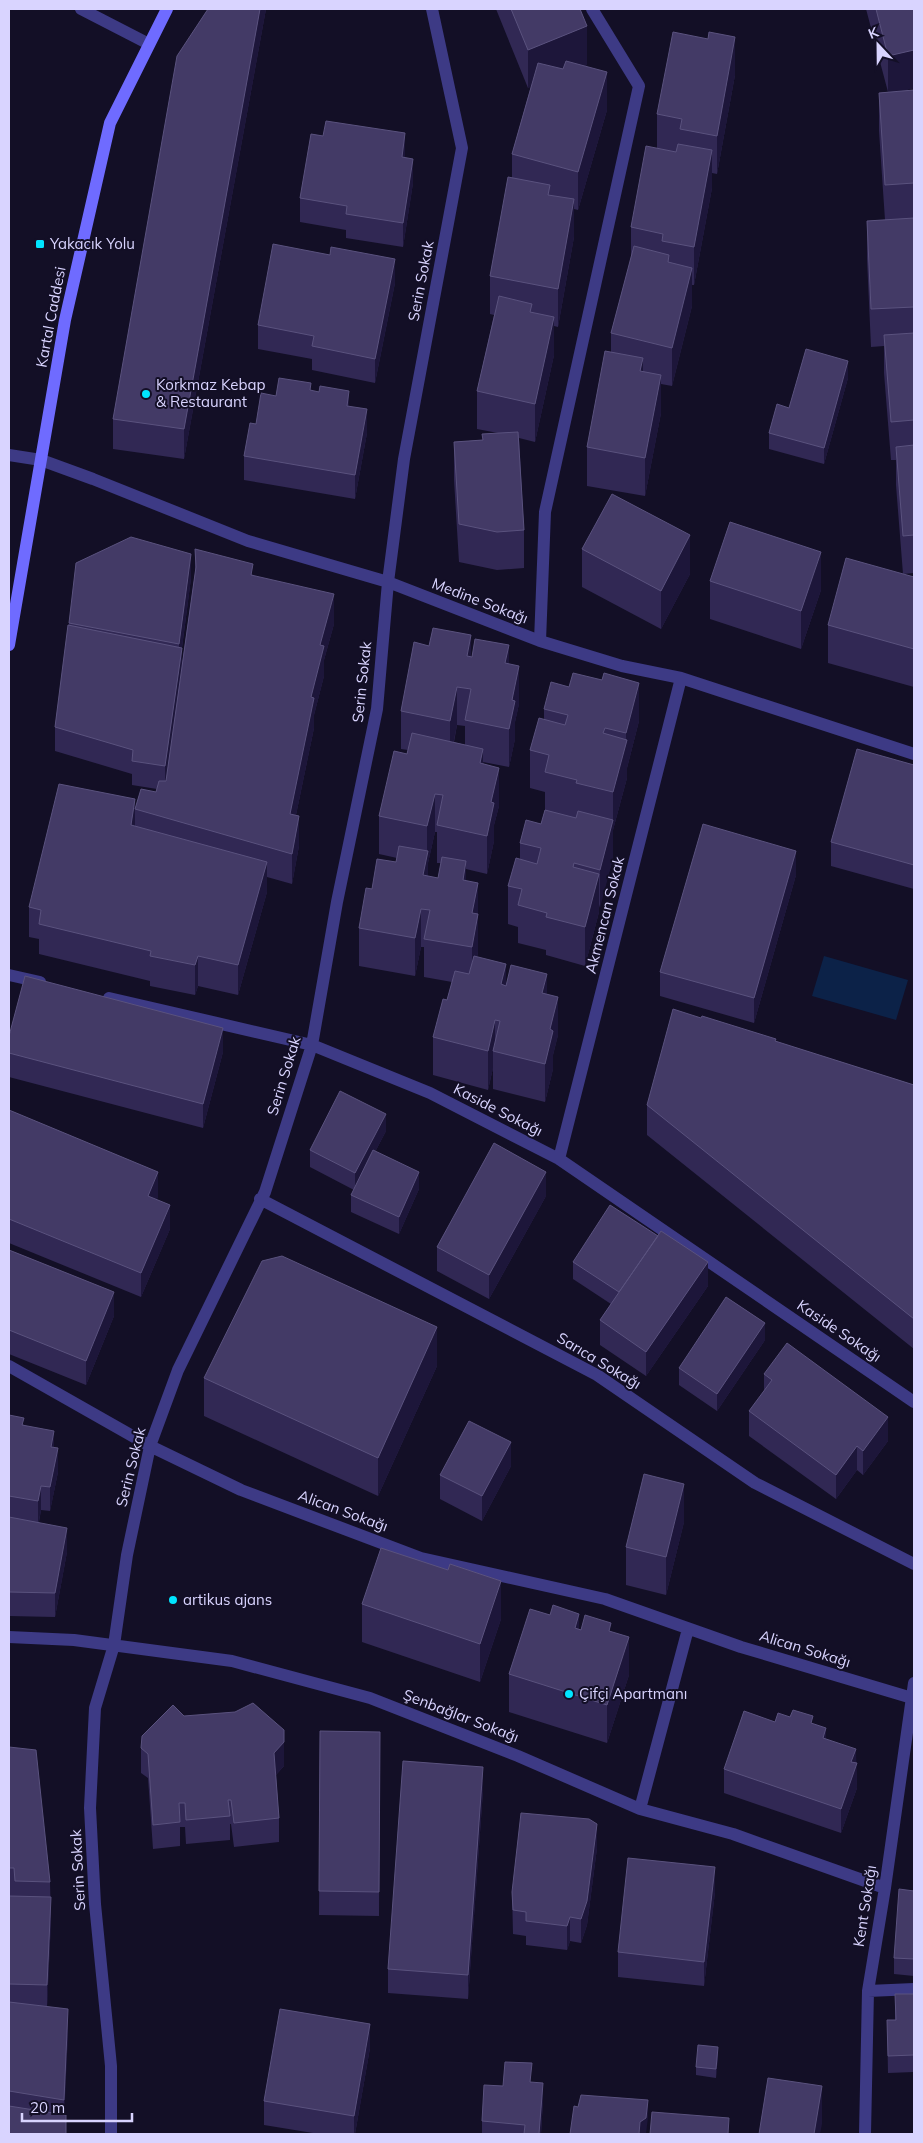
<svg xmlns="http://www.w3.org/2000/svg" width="923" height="2143" font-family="Mulish,sans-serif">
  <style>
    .water { fill: #0c2248 }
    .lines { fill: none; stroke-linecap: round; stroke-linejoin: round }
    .minor { stroke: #3d3a85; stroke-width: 12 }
    .secondary { stroke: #6f6bff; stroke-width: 12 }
    .wall { fill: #312854; fill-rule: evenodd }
    .shaded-wall { fill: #1d163a }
    .building { fill: #433a66; stroke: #5a527e }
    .poi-dot { fill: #00e5ff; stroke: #130f26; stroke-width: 2 }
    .labels { text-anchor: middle; stroke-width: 4; stroke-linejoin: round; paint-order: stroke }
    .poi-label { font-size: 15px; fill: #d9d4ff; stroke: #130f26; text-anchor: start }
    .street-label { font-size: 15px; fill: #d9d4ff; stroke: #130f26 }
  </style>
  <rect width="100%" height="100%" fill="#130f26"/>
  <path class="water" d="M824,956L908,980L896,1020L812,996Z"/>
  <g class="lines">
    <path class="minor" d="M81,9L149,44
      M9,455L41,460L93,479L248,541L388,582L540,641L622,666L681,678L914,754
      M540,641L545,512L639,86L592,9
      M9,975L40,982
      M109,998L312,1045L430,1093L559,1159L914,1402
      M559,1159L681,678
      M260,1199L597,1375L755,1483L914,1564
      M9,1366L150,1446L241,1490L421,1558L605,1599L741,1647L912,1698
      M9,1637L74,1640L232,1661L370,1698L518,1756L640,1809L733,1834L885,1888
      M640,1809L688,1629
      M868,1991L914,1989
      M111,2134V2066L95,1904L90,1808L95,1708L114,1645L127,1555L150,1446L178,1370L265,1192L312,1045L337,902L377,709L388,582L404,459L462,148L432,9
      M865,2134L868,1991L885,1888L914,1683"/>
    <path class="secondary" d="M9,645L65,320L110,123L167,9"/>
  </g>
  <path class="wall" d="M208,9H266L184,459L113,449V419Z
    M496,9H580L587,65L584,66L607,110L578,210L574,209V237L558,327L554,326V355L535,442L519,438L524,530V568L497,570L459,562L454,480V442L482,440L498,433L477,429V391L494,315L490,314V276L512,178V154L531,86L528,88Z
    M866,9H914V88L900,91L914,90V573L903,574L896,485V460H891L884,373V346L871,347L867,259V221L885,220L879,131V93L888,92Z
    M735,75L717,174L712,173V188L694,285H692V306L672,386L661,384V413L645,496L587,486V447L611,352V333L631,259V227L657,148V114Z
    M405,158L413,183L403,247L346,238V230L300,222V198Z
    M395,283L375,383L312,370V359L258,349V325Z
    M848,378L824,464L769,449V433L789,408Z
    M311,390L349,407L367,433L355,499L244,480V456L256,424L276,396Z
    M195,549L253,575L334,624L324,660V676L314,715V728L296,815L299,846L292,884L267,877V892L238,995L198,986L195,995L150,986V981L39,954V939L29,937V907L135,808L156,792L157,789L132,785V774L55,751V727L69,623L191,578L182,648V664L195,573Z
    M582,549L690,574L661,629L582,587Z
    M914,577V687L828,663V625Z
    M710,581L821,590L801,649L710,619Z
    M471,657L509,663L519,704L515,722V739L509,767L483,762L499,806L494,825V841L487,874L466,869V881L478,883V952L477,957L506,985L547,994L558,1035L553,1055V1069L545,1102L493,1089V1068L488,1090L433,1075V1037L447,1000L452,982L424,977V947H421L415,976L359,966V928L372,889L396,862L397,858L379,854V816L407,754L408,750L401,749V711ZM457,725L465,726V745L454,742ZM435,832H437V863H441L438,878L428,876V863Z
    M544,709L639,721L627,768V778L613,830V858L599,908V912L585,966L546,955V950L518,943V927L508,924V886L520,859V843L541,824L545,810V792L530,788V750L544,719Z
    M914,765V889L831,866V842Z
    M796,875L754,1023L660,996V972Z
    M9,1036L223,1052L203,1128L9,1077Z
    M776,1042L914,1085V1349L647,1135V1105Z
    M9,1110L158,1197L156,1200L170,1229L141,1297L9,1243Z
    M386,1131L375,1152L419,1189L399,1234L351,1212V1195L354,1190L310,1167V1150Z
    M546,1196L489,1299L437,1271V1247Z
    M658,1236L708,1286L646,1376L600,1345V1320L611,1304L573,1279V1262Z
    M9,1250L114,1316L86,1385L9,1354Z
    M765,1340L717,1411L679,1385V1368Z
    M437,1366L378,1496L204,1416V1378Z
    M764,1374L888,1441L863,1475L857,1470L836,1499L749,1436V1411L764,1392Z
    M9,1415L24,1425L54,1447L58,1472L50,1511L41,1510L39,1522L67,1552L55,1617L9,1616Z
    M511,1466L482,1521L440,1499V1475Z
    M684,1522L666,1595L626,1585V1547Z
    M362,1604L501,1619L480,1682L362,1642Z
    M579,1629L611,1631L629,1675L607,1743L509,1712V1674Z
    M184,1716L284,1766L276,1775L279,1818V1842L234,1847L231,1824H230V1840L186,1844L185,1827H180V1846L153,1849L148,1778L141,1773V1748Z
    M790,1717L813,1724L826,1739L856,1763L857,1788L841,1833L724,1793V1769L775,1722Z
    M320,1731L380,1732L379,1916L319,1915Z
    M9,1747L50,1882L51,1921L47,2007L68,2033L64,2115L9,2134Z
    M483,1791L468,1999L388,1993V1969Z
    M597,1848L587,1925L581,1943L570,1941L567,1950L526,1945V1936L513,1934L512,1892Z
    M914,1891V1976L894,1974V1958Z
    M715,1892L704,1986L618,1977V1952Z
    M895,1994H914V2072L888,2073L887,2020H895Z
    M370,2048L355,2134H319L264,2125V2101Z
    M718,2055L716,2078L696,2075V2067Z
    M531,2082L543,2100L541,2134H482V2121Z"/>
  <path class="shaded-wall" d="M260,9H266L184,459V429Z
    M587,26V65L528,88V50Z
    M735,37V75L717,174V136Z
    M914,50V88L888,94V56Z
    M607,72V110L578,210V172Z
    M405,133V158L402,181V157Z
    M712,150V188L694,285V247Z
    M413,159V183L403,247V223Z
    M574,199V237L558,327V289Z
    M395,259V283L375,383V359Z
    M692,268V306L672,386V348Z
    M554,317V355L535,442V404Z
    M643,358V396L640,371Z
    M848,361V378L824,464V448Z
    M661,375V413L645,496V458Z
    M349,391V415L347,406Z
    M367,409V433L355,499V475Z
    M690,535V574L661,629V591Z
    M821,552V590L801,649V611Z
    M191,554V578L180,663L182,648V672L165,790V766L179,668V644Z
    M334,594V624L324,660V676L314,715V728L290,844V814L320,645Z
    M471,635V673L467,656Z
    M509,645V683L505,663Z
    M519,666V704L515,722V739L509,767V729L512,700Z
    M639,683V721L627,768V778L613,830V858L600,908V870L613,820V792L626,743V733Z
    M457,687V725L450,759V721Z
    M483,749V787L480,763Z
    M499,768V806L494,825V841L487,874V836L491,802Z
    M435,794V832L428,863V890L423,875L427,853V826Z
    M135,799V832L131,825Z
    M299,816V846L292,884V854Z
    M796,851V875L754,1023V998Z
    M466,861V900L463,880Z
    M267,862V892L238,995V965Z
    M599,874V912L585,966V927Z
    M478,883V952L472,985V913Z
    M421,909V947L415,976V938Z
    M198,956V986L195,995V965Z
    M506,964V1002L501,984Z
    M547,974V1012L542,993Z
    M558,997V1035L553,1055V1069L545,1102V1064L550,1029Z
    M495,1020V1052L493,1051V1068L488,1090V1051Z
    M223,1028V1052L203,1128V1104Z
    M386,1114V1131L355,1190V1173Z
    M158,1172V1197L148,1220V1196Z
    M419,1172V1189L399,1234V1217Z
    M546,1172V1196L489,1299V1275Z
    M170,1205V1229L141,1297V1273Z
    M708,1262V1286L646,1376V1352Z
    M114,1292V1316L86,1385V1361Z
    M765,1323V1340L717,1411V1394Z
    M437,1327V1366L378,1496V1458Z
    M888,1417V1441L863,1475V1451Z
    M54,1431V1455L51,1447Z
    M511,1442V1466L482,1521V1496Z
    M857,1446V1470L836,1499V1475Z
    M58,1448V1472L50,1511V1487Z
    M684,1484V1522L666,1595V1557Z
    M41,1486V1510L38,1525V1501Z
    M67,1528V1552L55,1617V1593Z
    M501,1581V1619L480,1682V1644Z
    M579,1614V1652L575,1628Z
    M629,1637V1675L607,1743V1705Z
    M826,1728V1752L823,1738Z
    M284,1742V1766L274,1777V1753Z
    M856,1749L857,1788L841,1833V1809L851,1762Z
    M483,1767V1791L468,1999V1975Z
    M597,1824V1848L587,1925L581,1943V1919Z
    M715,1867V1892L704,1986V1962Z
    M51,1897V1921L47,2009V1985Z
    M570,1917V1941L567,1950V1926Z
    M68,2009V2033L64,2124V2100Z
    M370,2024V2048L355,2134H354V2116Z
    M718,2047V2055L716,2078V2069Z
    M543,2083V2100L541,2134H539Z
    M822,2086V2124L820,2134H814Z
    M648,2100V2117L646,2134H639L640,2122Z"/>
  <path class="building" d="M208,9H260L184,429L113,419L177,56Z
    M511,9H580L587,26L528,50Z
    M876,9H914V50L888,56Z
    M673,32L708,39L709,32L735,37L717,136L680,129L682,119L657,114Z
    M566,61L607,72L578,172L512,154L538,63L563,69Z
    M914,90V183L885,185L879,93Z
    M326,121L405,133L402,157L413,159L403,223L346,214L347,206L300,198L311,134L323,136Z
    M678,144L712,150L694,247L662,241L663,234L631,227L646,146L676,152Z
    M508,177L550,185L548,195L574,199L558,289L490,276Z
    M914,218V307L871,309L867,221Z
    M273,244L330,255L331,247L395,259L375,359L312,346L314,336L258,325Z
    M634,246L669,255L668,262L692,268L672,348L611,333Z
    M499,296L532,304L530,312L554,317L535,404L477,391Z
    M914,333V420L891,422L884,335Z
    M806,349L848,361L824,448L769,433L777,404L789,408Z
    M605,351L643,358L640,371L661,375L645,458L587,447Z
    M279,378L311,383L310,390L319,392L320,386L349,391L347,406L367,409L355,475L244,456L250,423L256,424L261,393L276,396Z
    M518,432L524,530L497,532L459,524L454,442L483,440L482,434Z
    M914,445V535L903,536L896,447Z
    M612,494L690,535L661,591L582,549Z
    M730,522L821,552L801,611L710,581Z
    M131,537L191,554L179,644L69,623L76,563Z
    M195,549L253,564L251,575L334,594L320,645L324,646L311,697L314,698L290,814L299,816L292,854L135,809L141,789L156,792L159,781H166L196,567Z
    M846,558L914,577V649L828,625Z
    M68,625L182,648L165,766L132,761L133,750L55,727Z
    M433,628L471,635L467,656L472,657L475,639L509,645L505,663L519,666L512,700L515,701L509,729L465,720L471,689L457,687L450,721L401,711L414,642L429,646Z
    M573,673L602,680L604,673L639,683L626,733L605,728L603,733L627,740L613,792L576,783L577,780L545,772L549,755L530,750L539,718L565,725L568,715L544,709L551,682L569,687Z
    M412,733L483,749L480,763L499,768L491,802L494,803L487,836L437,825L443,795L435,794L427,826L379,816L394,751L407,754Z
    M857,749L914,765V865L831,842Z
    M59,784L135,799L131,825L267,862L238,965L198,956L195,965L150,956L151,951L39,924L41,910L29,907Z
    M545,810L576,818L578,811L613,820L600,870L574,863L573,867L599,874L585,927L546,917L547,913L518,905L522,889L508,886L516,858L537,864L541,848L520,843L526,820L541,824Z
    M703,824L796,851L754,998L660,972Z
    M399,846L428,851L423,875L438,878L442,857L466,861L463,880L478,883L472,913L478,914L472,947L424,939L430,910L421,909L415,938L359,928L366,888L372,889L377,859L396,862Z
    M474,956L506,964L501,984L506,986L511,965L547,974L542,993L558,997L550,1029L553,1031L545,1064L493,1051L500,1021L495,1020L488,1051L433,1037L443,999L447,1000L455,971L469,974Z
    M25,976L223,1028L203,1104L9,1053V1036Z
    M673,1009L701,1018L702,1016L776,1039L775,1041L914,1085V1319L647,1105Z
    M340,1091L386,1114L355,1173L310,1150Z
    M9,1110L158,1172L148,1196L170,1205L141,1273L9,1219Z
    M494,1143L546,1172L489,1275L437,1247Z
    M373,1150L419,1172L399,1217L351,1195Z
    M610,1205L658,1236L619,1292L573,1262Z
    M661,1231L708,1262L646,1352L600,1320Z
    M9,1250L114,1292L86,1361L9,1330Z
    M282,1256L437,1327L378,1458L204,1378L262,1261Z
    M726,1297L765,1323L717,1394L679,1368Z
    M787,1343L888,1417L863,1451L857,1446L836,1475L749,1411L772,1380L764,1374Z
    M9,1415L24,1418L22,1425L54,1431L51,1447L58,1448L50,1487L41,1486L38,1501L9,1496Z
    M469,1421L511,1442L482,1496L440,1475Z
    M644,1474L684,1484L666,1557L626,1547Z
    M9,1517L67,1528L55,1593L9,1592Z
    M381,1548L448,1570L450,1564L501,1581L480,1644L362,1604Z
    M553,1605L579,1614L575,1628L581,1630L585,1615L611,1623L609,1631L629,1637L607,1705L509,1674L530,1609L550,1615Z
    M253,1703L284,1730V1742L274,1753L279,1818L234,1823L231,1800H228L230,1816L186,1820L185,1803H179L180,1822L153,1825L148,1754L141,1748L142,1736L173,1705L184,1716L235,1712Z
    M793,1710L813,1716L811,1723L826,1728L823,1738L856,1749L851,1762L857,1763L841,1809L724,1769L744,1711L775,1722L778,1713L790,1717Z
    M320,1731L380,1732L379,1892L319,1891Z
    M9,1747L36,1750L50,1882L15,1881L14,1868H9Z
    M403,1761L483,1767L468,1975L388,1969Z
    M521,1813L589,1819L597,1824L587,1901L581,1919L570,1917L567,1926L526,1921V1912L513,1910L512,1892Z
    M628,1858L715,1867L704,1962L618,1952Z
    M899,1889L914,1891V1959L894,1958Z
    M9,1896L51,1897L47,1985L9,1984Z
    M895,1994H914V2055L888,2056L887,2020H896Z
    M9,2002L68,2009L64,2100L9,2091Z
    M280,2009L370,2024L354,2116L264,2101Z
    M698,2045L718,2047L716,2069L696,2067Z
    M505,2062L532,2063L530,2082L543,2083L539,2134H524L525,2125L482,2121L484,2085L503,2086Z
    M768,2078L822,2086L814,2134H759Z
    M581,2095L648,2100L646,2118L640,2122L639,2134H570L574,2106L578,2107Z
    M9,2106L66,2115V2134H9Z
    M652,2112L729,2118L728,2134H650Z"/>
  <g class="poi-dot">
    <rect x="35" y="239" width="10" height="10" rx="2.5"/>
    <circle cx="146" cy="394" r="5"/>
    <circle cx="173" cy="1600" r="5"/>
    <circle cx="569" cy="1694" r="5"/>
  </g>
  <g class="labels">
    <g class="poi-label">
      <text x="50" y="249">Yakacık Yolu</text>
      <text x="156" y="390">Korkmaz Kebap<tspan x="156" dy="17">&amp; Restaurant</tspan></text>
      <text x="183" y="1605">artikus ajans</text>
      <text x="579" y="1699">Çifçi Apartmanı</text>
    </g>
    <g class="street-label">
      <text transform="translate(421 281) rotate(-79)" y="5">Serin Sokak</text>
      <text transform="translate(51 317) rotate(-79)" y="5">Kartal Caddesi</text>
      <text transform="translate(480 601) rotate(21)" y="5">Medine Sokağı</text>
      <text transform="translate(362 682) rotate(-84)" y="5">Serin Sokak</text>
      <text transform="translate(605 915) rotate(-76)" y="5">Akmencan Sokak</text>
      <text transform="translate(284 1076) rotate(-73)" y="5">Serin Sokak</text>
      <text transform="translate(498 1110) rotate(27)" y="5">Kaside Sokağı</text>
      <text transform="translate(839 1331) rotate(34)" y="5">Kaside Sokağı</text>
      <text transform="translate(599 1361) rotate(31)" y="5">Sarıca Sokağı</text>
      <text transform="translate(131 1467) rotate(-76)" y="5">Serin Sokak</text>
      <text transform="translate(343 1511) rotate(20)" y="5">Alican Sokağı</text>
      <text transform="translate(805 1649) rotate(17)" y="5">Alican Sokağı</text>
      <text transform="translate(461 1716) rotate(21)" y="5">Şenbağlar Sokağı</text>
      <text transform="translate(78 1870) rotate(-93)" y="5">Serin Sokak</text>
      <text transform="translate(865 1906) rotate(-81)" y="5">Kent Sokağı</text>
    </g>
  </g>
  <rect width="923" height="2143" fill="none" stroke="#d9d4ff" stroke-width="20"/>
  <g transform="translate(878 45) rotate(338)" stroke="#130f26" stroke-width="4" paint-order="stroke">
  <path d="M0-4L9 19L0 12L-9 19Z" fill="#d9d4ff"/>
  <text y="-8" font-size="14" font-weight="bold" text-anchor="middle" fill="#d9d4ff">K</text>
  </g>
  <path d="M22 2113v8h110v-8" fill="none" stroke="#d9d4ff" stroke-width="2.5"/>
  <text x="30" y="2113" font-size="15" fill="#d9d4ff" stroke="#130f26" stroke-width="4" paint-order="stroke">20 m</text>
</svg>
